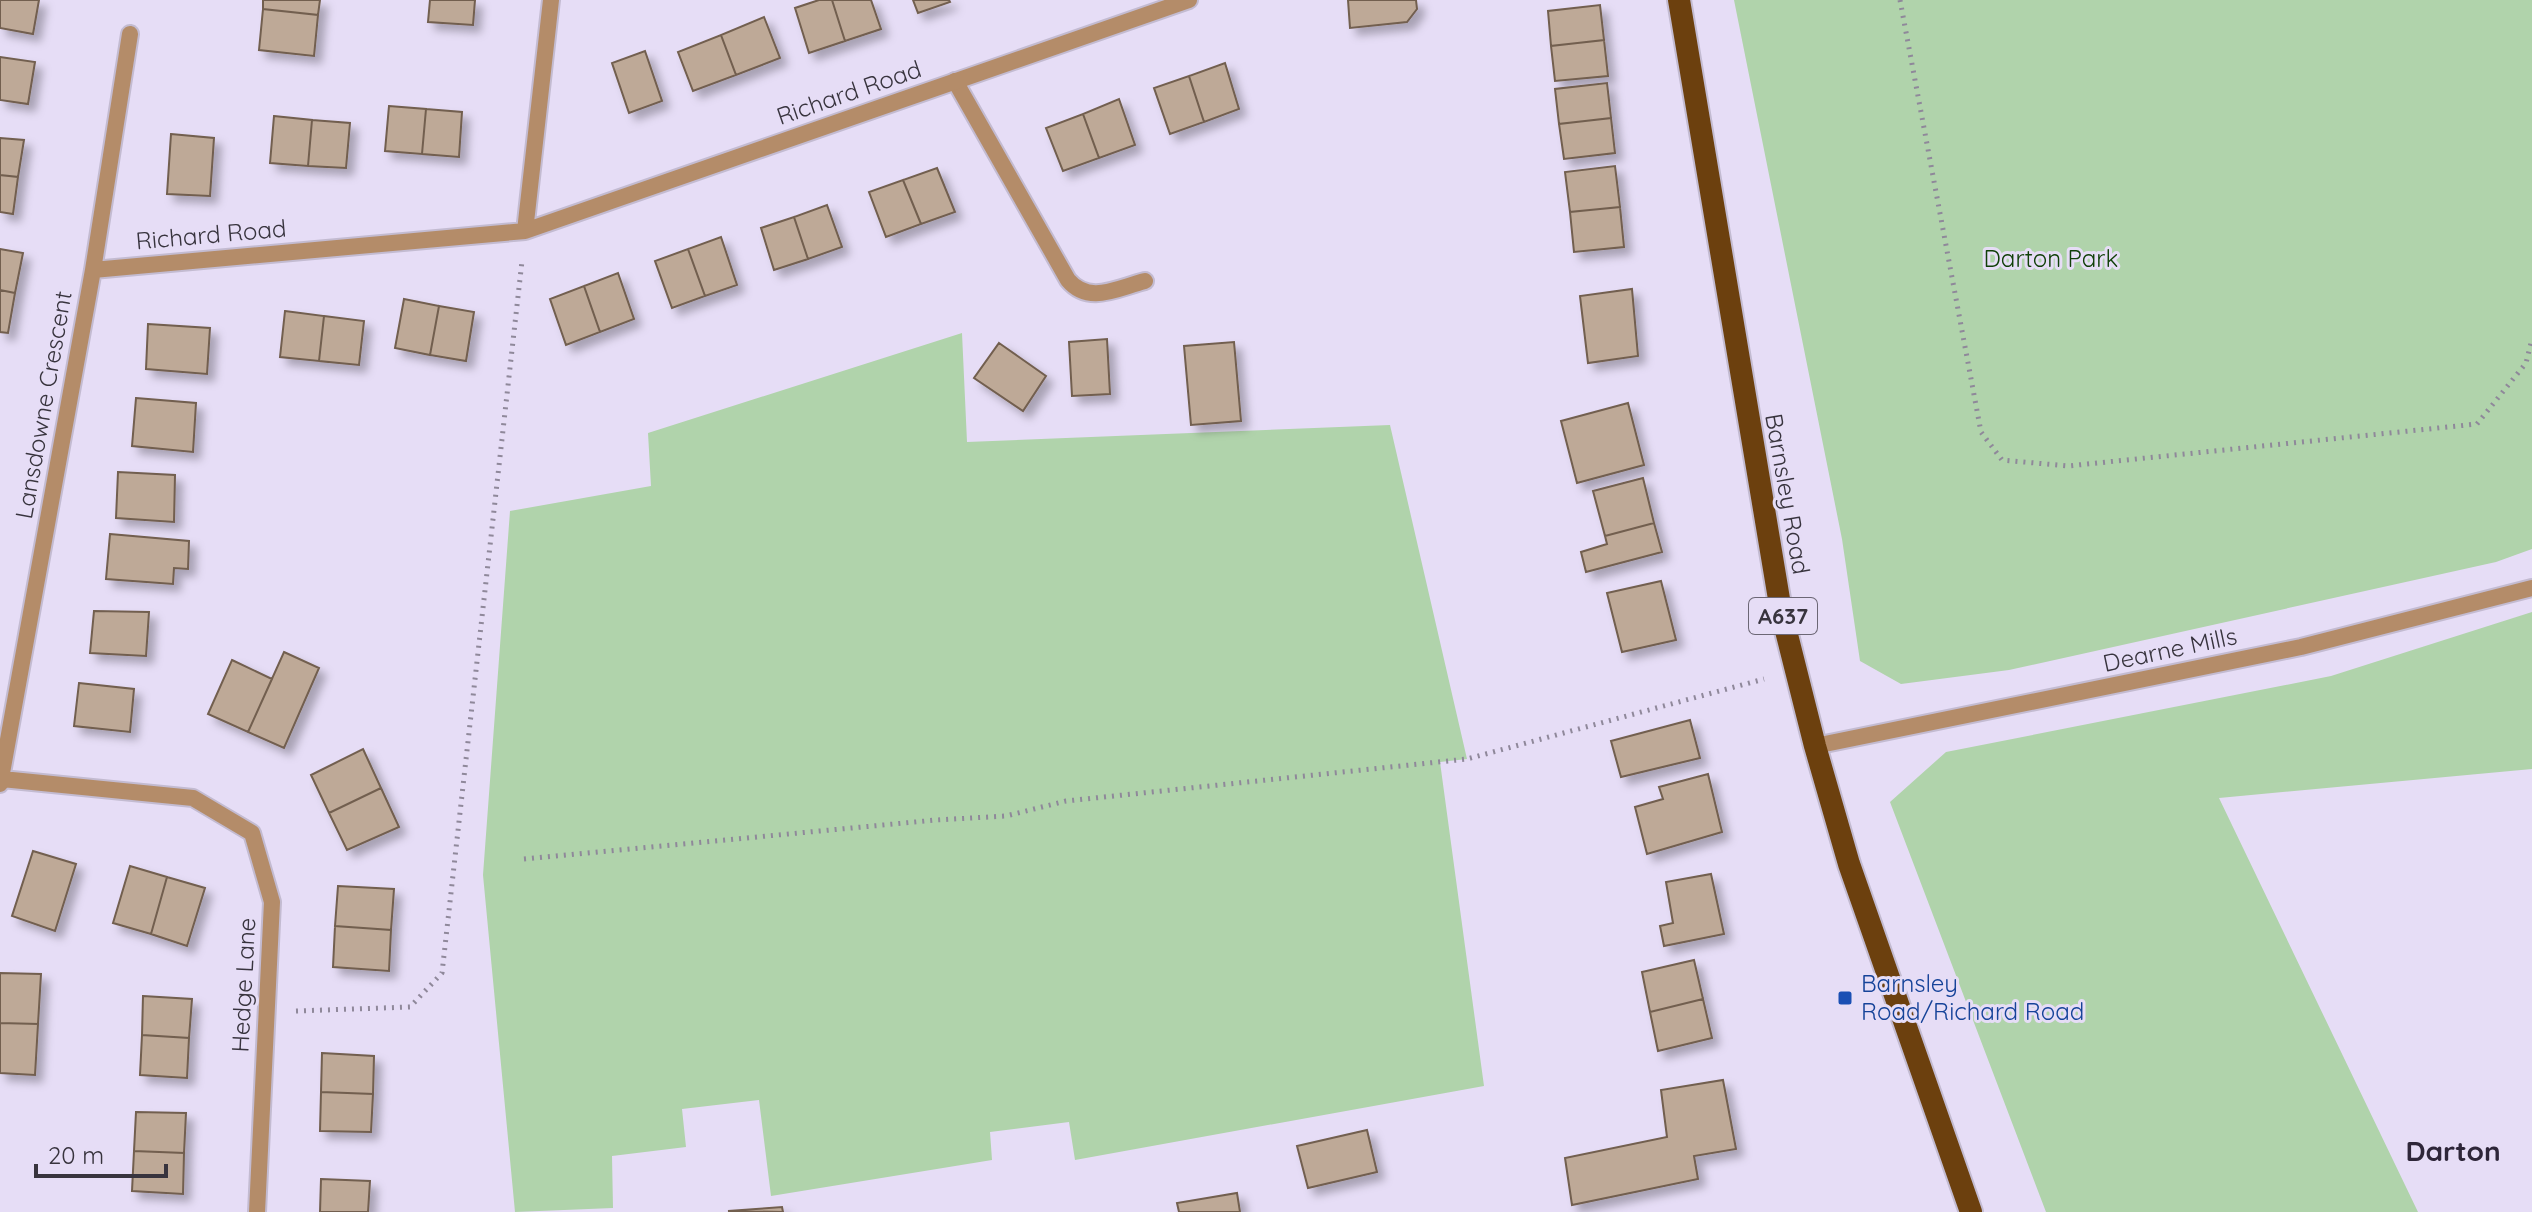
<svg xmlns="http://www.w3.org/2000/svg" width="2532" height="1212" font-family="Quicksand,sans-serif">
  <style>
    .green { fill: #b0d3ab }
    .building { fill: #bea997; stroke: #725f4f; stroke-width: 2; filter: url(#shadow) }
    .lines { fill: none; stroke-linecap: round; stroke-linejoin: round }
    .service-casing { stroke: #c3bbd1; stroke-width: 20 }
    .minor-casing { stroke: #c3bbd1; stroke-width: 20 }
    .trunk-casing { stroke: #c3bbd1; stroke-width: 26 }
    .path { stroke: #8f889a; stroke-width: 5; stroke-dasharray: 2 6; stroke-linecap: butt }
    .service { stroke: #b48c69; stroke-width: 16 }
    .minor { stroke: #b48c69; stroke-width: 16 }
    .trunk { stroke: #6c400e; stroke-width: 22 }
    .transit-dot { fill: #1a4fb4; stroke: #e6ddf6; stroke-width: 3 }
    .labels { text-anchor: middle; stroke-width: 6; stroke-linejoin: round; paint-order: stroke }
    .shield { fill: #e6ddf6; stroke: #6c6775; stroke-width: 2 }
    .shield-label { font-size: 22px; font-weight: bold; fill: #38343e }
    .street-label { font-size: 24px; fill: #38343e; stroke: #e6ddf6 }
    .park-label { font-size: 24px; fill: #104008; stroke: #e6ddf6 }
    .transit-label { font-size: 24px; fill: #164399; stroke: #e6ddf6; text-anchor: start }
    .quarter-label { font-size: 28px; font-weight: bold; fill: #2e2639; stroke: #e6ddf6 }
  </style>
  <defs>
    <filter id="shadow"><feDropShadow dx="7" dy="7" stdDeviation="4" flood-color="#0004"/></filter>
  </defs>
  <rect width="100%" height="100%" fill="#e6ddf6"/>
  <path class="green" d="M1734,0H2532V549L2496,562L2009,670L1901,684L1860,661L1842,539Z
    M962,333L967,442L1390,425L1467,759L1440,762L1484,1086L1075,1160L1069,1122L990,1132L992,1160L771,1196L759,1100L682,1109L686,1147L612,1156L613,1208L515,1212L483,875L510,511L651,486L648,433Z
    M2532,612V769L2219,798L2418,1212H2046L1890,802L1946,752L2331,676Z"/>
  <path class="building" d="M0,0H39L33,34L0,28Z
    M263,0H320L318,15L263,9Z
    M430,0H475L473,25L428,22Z
    M819,0H832L845,41L809,53L795,8Z
    M832,0H871L881,29L845,41Z
    M913,0H949L950,2L918,13Z
    M1348,0H1416L1417,9L1407,22L1350,28Z
    M1600,5L1604,40L1551,46L1548,11Z
    M263,9L318,15L314,56L259,50Z
    M764,17L780,58L736,75L721,35Z
    M721,35L736,75L693,91L678,52Z
    M1604,40L1608,76L1555,81L1551,46Z
    M645,51L662,101L629,113L612,63Z
    M0,57L35,62L28,104L0,100Z
    M1225,63L1239,109L1204,122L1189,76Z
    M1189,76L1204,122L1170,134L1154,88Z
    M1607,83L1611,118L1559,124L1555,89Z
    M1119,99L1135,145L1099,158L1083,114Z
    M389,106L426,109L422,154L385,151Z
    M426,109L462,112L459,157L422,154Z
    M1083,114L1099,158L1063,171L1046,128Z
    M274,116L312,120L308,166L270,163Z
    M1611,118L1615,153L1564,159L1559,124Z
    M312,120L350,123L346,168L308,166Z
    M171,134L214,138L210,196L167,194Z
    M0,138L24,140L18,177L0,175Z
    M1615,166L1620,207L1570,212L1565,172Z
    M937,168L955,212L921,224L903,180Z
    M0,175L18,177L13,214L0,212Z
    M903,180L921,224L886,237L869,192Z
    M827,205L842,247L808,259L794,217Z
    M1620,207L1624,247L1574,252L1570,212Z
    M794,217L808,259L774,270L761,228Z
    M721,237L737,285L705,296L688,249Z
    M0,249L23,253L15,293L0,290Z
    M688,249L705,296L672,308L655,261Z
    M618,273L634,319L600,332L584,286Z
    M584,286L600,332L566,345L550,299Z
    M1632,289L1638,356L1588,363L1580,296Z
    M0,290L15,293L8,333L0,332Z
    M404,299L439,306L430,355L395,348Z
    M439,306L474,312L466,361L430,355Z
    M285,311L324,316L319,361L280,357Z
    M324,316L364,321L359,365L319,361Z
    M148,324L210,328L207,374L146,369Z
    M1107,339L1110,394L1072,396L1069,342Z
    M1234,342L1241,421L1191,425L1184,346Z
    M999,343L1046,376L1023,411L974,378Z
    M136,398L196,403L193,452L132,446Z
    M1628,403L1644,465L1577,483L1561,421Z
    M118,472L175,475L174,522L116,518Z
    M1643,478L1654,523L1605,536L1593,491Z
    M1654,523L1662,552L1586,572L1581,552L1607,544L1605,536Z
    M110,534L189,541L188,569L174,568L173,584L106,579Z
    M1661,581L1676,640L1622,652L1607,593Z
    M94,611L149,612L146,656L90,653Z
    M284,652L319,668L284,748L248,732Z
    M232,660L272,679L248,732L208,714Z
    M79,683L134,689L130,732L74,726Z
    M1690,720L1700,758L1621,777L1611,741Z
    M363,749L381,788L329,813L311,775Z
    M1708,774L1722,832L1647,854L1635,807L1663,799L1659,787Z
    M381,788L399,827L347,850L329,813Z
    M33,851L76,864L55,931L12,916Z
    M130,866L167,877L151,934L113,923Z
    M1711,874L1724,934L1664,946L1660,926L1673,923L1666,882Z
    M167,877L205,888L187,946L151,934Z
    M338,886L394,889L391,930L335,926Z
    M335,926L391,930L389,971L333,967Z
    M1694,960L1703,999L1650,1012L1642,972Z
    M0,973L41,974L38,1024L0,1023Z
    M143,996L192,999L189,1038L142,1035Z
    M1703,999L1712,1038L1658,1051L1650,1012Z
    M0,1023L38,1024L35,1075L0,1073Z
    M142,1035L189,1038L187,1078L140,1075Z
    M322,1053L374,1056L373,1094L321,1092Z
    M1723,1080L1736,1149L1694,1156L1698,1179L1572,1205L1565,1158L1667,1137L1661,1090Z
    M321,1092L373,1094L371,1132L320,1131Z
    M136,1112L186,1113L184,1153L134,1151Z
    M1367,1130L1377,1172L1308,1188L1297,1146Z
    M134,1151L184,1153L183,1194L132,1191Z
    M321,1179L370,1181L368,1212H320Z
    M1237,1193L1240,1212H1179L1177,1203Z
    M782,1207L783,1212L728,1211Z"/>
  <g class="lines">
    <defs>
      <path id="service" d="M955,81L1068,280C1089,305 1117,288 1145,281
        M1815,746L2301,647L2532,588"/>
      <path id="minor" d="M525,231L551,0
        M93,270L525,231L1189,0
        M2,779L193,798L252,833L272,902L257,1212
        M0,784L93,270L130,34"/>
      <path id="trunk" d="M1679,0L1781,611L1815,746L1849,864L1971,1212"/>
    </defs>
    <use href="#service" class="service-casing"/>
    <use href="#minor" class="minor-casing"/>
    <use href="#trunk" class="trunk-casing"/>
    <path class="path" d="M1900,0L1981,432L2002,460L2068,466L2477,424L2526,363L2532,339
      M524,859L936,820L1006,816L1066,801L1467,759L1764,679
      M296,1011L410,1007L442,973L522,261"/>
    <use href="#service" class="service"/>
    <use href="#minor" class="minor"/>
    <use href="#trunk" class="trunk"/>
  </g>
  <rect class="transit-dot" x="1837" y="990" width="16" height="16" rx="4"/>
  <g class="labels">
    <rect class="shield" x="1749" y="598" width="68" height="36" rx="6"/>
    <g class="shield-label">
      <text x="1783" y="624">A637</text>
    </g>
    <g class="street-label">
      <text transform="translate(849 93) rotate(-19)" y="8">Richard Road</text>
      <text transform="translate(211 235) rotate(-5)" y="8">Richard Road</text>
      <text transform="translate(44 405) rotate(-80)" y="8">Lansdowne Crescent</text>
      <text transform="translate(1787 494) rotate(80)" y="8">Barnsley Road</text>
      <text transform="translate(2170 650) rotate(-12)" y="8">Dearne Mills</text>
      <text transform="translate(244 985) rotate(-87)" y="8">Hedge Lane</text>
    </g>
    <g class="park-label">
      <text x="2051" y="267">Darton Park</text>
    </g>
    <g class="transit-label">
      <text x="1861" y="992">Barnsley<tspan x="1861" dy="28">Road/Richard Road</tspan></text>
    </g>
    <g class="quarter-label">
      <text x="2453" y="1161">Darton</text>
    </g>
  </g>
  <path d="M36 1164v12h130v-12" fill="none" stroke="#38343e" stroke-width="4"/>
  <text x="48" y="1164" font-size="24" fill="#38343e" stroke="#e6ddf6" stroke-width="6" paint-order="stroke">20 m</text>
</svg>
